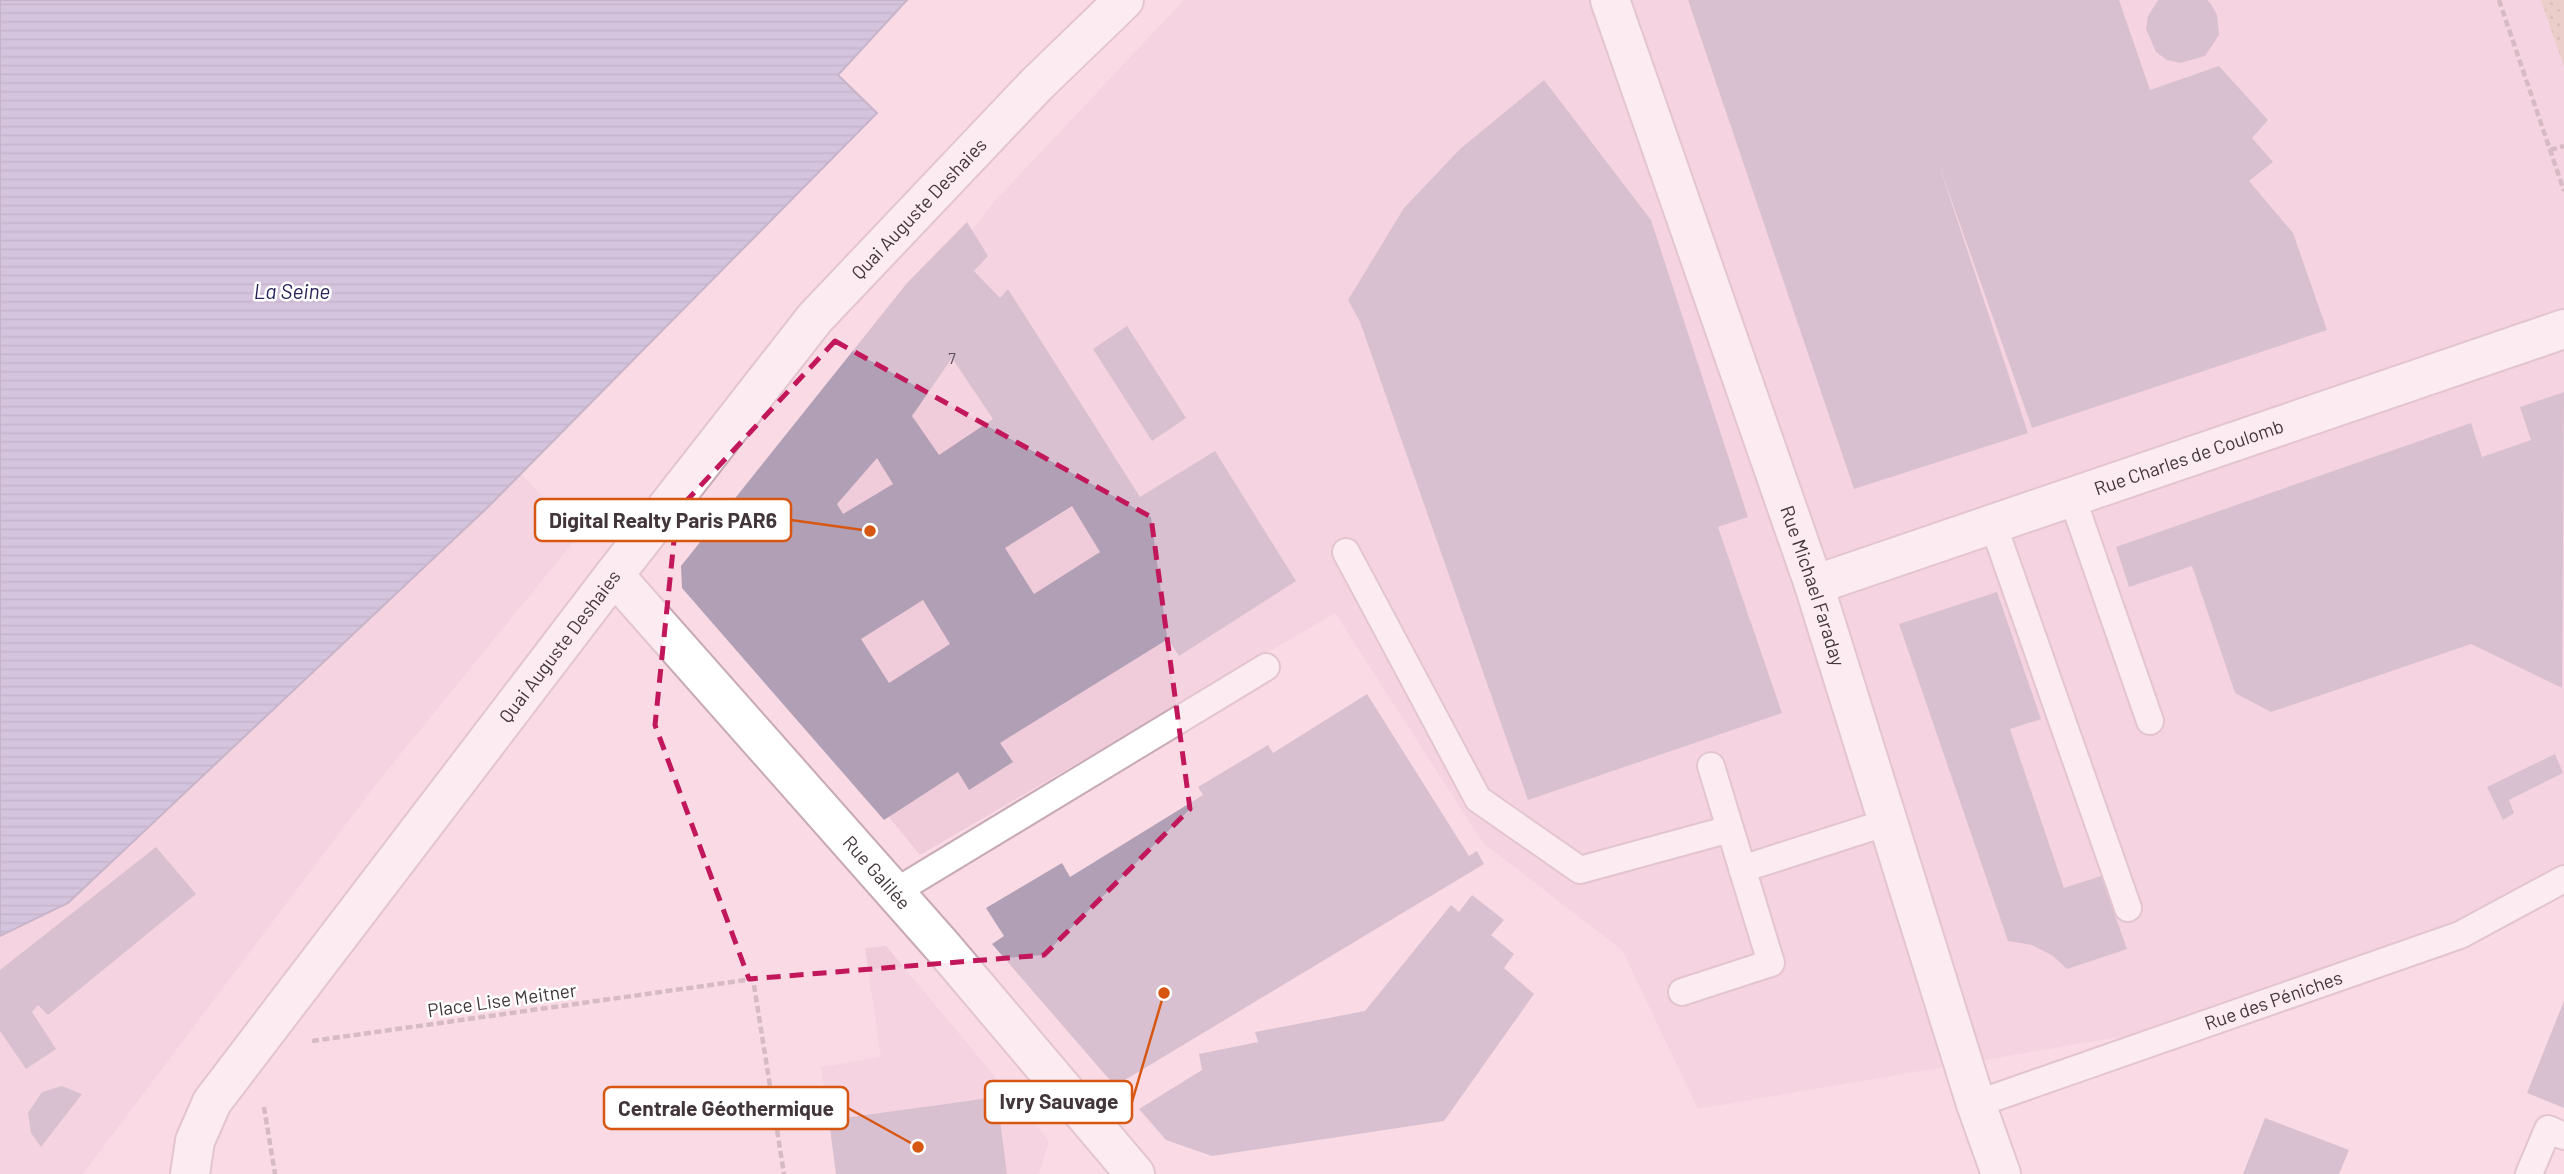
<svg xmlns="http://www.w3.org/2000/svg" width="2564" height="1174" font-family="Barlow,sans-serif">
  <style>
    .built { fill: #f0cbd9 }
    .park { fill: url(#park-dots) }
    .water { fill: url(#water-rules); stroke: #8a86a7; stroke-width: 2 }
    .building { fill: #b1a0b5; fill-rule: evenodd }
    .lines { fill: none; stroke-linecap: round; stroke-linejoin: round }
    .service-casing { stroke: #c7aab5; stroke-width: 30 }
    .minor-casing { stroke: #c7aab5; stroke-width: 42 }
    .path { stroke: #ab949c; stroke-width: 4.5; stroke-dasharray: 7 3.5; stroke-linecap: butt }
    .service { stroke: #fff; stroke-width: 26 }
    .minor { stroke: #fff; stroke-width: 38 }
    .marked { fill: none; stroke: #c2185b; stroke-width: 5; stroke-dasharray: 14 9; stroke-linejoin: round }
    .labels { text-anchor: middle; stroke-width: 5; stroke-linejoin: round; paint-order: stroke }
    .number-label { font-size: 16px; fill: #5e5059 }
    .street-label { font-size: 19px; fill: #42363a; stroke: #fff }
    .water-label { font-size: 21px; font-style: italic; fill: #2a245a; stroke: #fff }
    .leader { fill: none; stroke: #d75611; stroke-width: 2.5 }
    .callout-dot { fill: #d75611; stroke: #fff; stroke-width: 2.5 }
    .callout { fill: #fff; stroke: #d75611; stroke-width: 2.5 }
    .callout-label { font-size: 21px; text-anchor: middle; font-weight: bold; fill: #42363a }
  </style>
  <defs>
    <pattern id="park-dots" width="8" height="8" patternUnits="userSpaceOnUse" patternTransform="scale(1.75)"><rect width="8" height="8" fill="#d9bea6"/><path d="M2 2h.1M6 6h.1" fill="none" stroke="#b29b88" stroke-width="1.8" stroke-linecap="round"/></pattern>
    <pattern id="water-rules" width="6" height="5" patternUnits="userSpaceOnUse" patternTransform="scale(1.75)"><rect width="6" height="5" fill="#a9a9d6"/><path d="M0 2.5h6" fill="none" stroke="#8b8aaf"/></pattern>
  </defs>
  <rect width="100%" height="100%" fill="#f9dae5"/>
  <path class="built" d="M1184,0H2564V879L2491,920L2195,1024L1698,1109L1622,950L1483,843L1335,613L920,855L696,580L993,203Z
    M521,474L579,535L377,783L83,1174H0V936L68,903Z
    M886,946L1049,1141L1039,1174H836L821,1067L881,1057L865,948Z"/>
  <path class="park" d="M2541,0H2564V67Z"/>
  <path class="water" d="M0,0H907L838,75L877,113L488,507L68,903L0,936Z"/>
  <path class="building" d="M1688,0H2119L2150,90L2219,66L2268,120L2252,138L2273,162L2249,181L2293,233L2327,330L2032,428L1938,162L2028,433L1854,489Z
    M2158,0H2207L2211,4L2217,15L2219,35L2205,56L2180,63L2167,60L2156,52L2146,29L2148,16Z
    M1544,80L1651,220L1748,517L1718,527L1782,713L1528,800L1360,322L1348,300L1404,208L1460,149Z
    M967,222L988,256L974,271L1000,298L1008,289L1140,497L1215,451L1296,581L1179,656L1168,639L1000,743L1013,762L969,790L958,772L884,820L682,588L681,566L907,283ZM952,358L993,419L939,455L912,416ZM877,458L893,484L843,514L837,504ZM1072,506L1100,552L1034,594L1005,548ZM923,600L950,644L889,683L861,639Z
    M1127,326L1186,418L1152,441L1093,349Z
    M2564,392L2562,688L2471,644L2271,712L2235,693L2192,566L2129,587L2116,547L2471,423L2482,457L2531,440L2520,407Z
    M1997,592L2041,719L2010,729L2064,888L2101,876L2127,949L2067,969L2053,956L2032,945L2008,941L1899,624Z
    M1367,694L1469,856L1477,851L1484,864L1115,1086L992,944L1004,936L986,908L1062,863L1070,877L1203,795L1198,787L1268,745L1273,753Z
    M2555,754L2563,773L2509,800L2514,813L2503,820L2487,787Z
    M156,847L196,894L48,1015L38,1005L32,1012L56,1049L26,1069L0,1031V970Z
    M1472,895L1504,920L1491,935L1514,954L1504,968L1534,994L1444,1121L1212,1156L1166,1140L1139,1109L1202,1070L1199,1054L1258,1042L1255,1032L1365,1011L1451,905L1459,912Z
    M2564,1001V1108L2527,1093Z
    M62,1086L82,1094L41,1147L31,1133L28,1113L42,1092Z
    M997,1097L1007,1174H836L829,1120Z
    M2265,1118L2349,1150L2339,1174H2243Z"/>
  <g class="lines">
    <defs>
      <g id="service">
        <path d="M2072,497L2150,721"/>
        <path d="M1993,524L2128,908"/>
        <path d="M1346,552L1478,799L1580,870L1730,829"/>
        <path d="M1742,869L1888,822"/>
        <path d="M895,892L1266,667"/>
        <path d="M1682,992L1771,963L1711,766"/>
        <path id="s1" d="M1976,1104L2460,935L2564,879"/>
        <path d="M2529,1174L2548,1129L2564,1136"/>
      </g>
      <g id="minor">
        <path id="s2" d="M1610,0L1814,585L1976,1104L2001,1174"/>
        <path id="s3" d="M614,575L942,946L1135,1174"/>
        <path id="s4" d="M1814,585L2564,329"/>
        <path id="s5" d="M190,1174L195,1141L212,1102L614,575L815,318L1036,85L1124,0"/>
      </g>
    </defs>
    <use href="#service" class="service-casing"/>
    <use href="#minor" class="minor-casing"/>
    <path class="path" d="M2499,0L2564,191
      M2550,150L2564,146
      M312,1041L753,979L784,1174
      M264,1107L275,1174"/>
    <use href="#service" class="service"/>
    <use href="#minor" class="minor"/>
  </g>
  <path d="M0 0H2564V1174H0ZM835,341L1151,517L1190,809L1044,955L749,979L655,725L677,511Z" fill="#f9dae5" fill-opacity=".55" fill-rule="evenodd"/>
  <path class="marked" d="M835,341L1151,517L1190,809L1044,955L749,979L655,725L677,511Z"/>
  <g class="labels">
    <g class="number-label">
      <text x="952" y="364">7</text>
    </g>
    <g class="street-label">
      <text dy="7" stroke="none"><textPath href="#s5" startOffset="1216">Quai Auguste Deshaies</textPath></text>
      <text dy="7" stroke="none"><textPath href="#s4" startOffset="396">Rue Charles de Coulomb</textPath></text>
      <text dy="7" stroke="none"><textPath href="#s2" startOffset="620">Rue Michael Faraday</textPath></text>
      <text dy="7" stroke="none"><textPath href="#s5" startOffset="649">Quai Auguste Deshaies</textPath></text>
      <text dy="7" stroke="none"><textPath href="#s3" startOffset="397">Rue Galilée</textPath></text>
      <text transform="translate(502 1000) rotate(-8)" y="7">Place Lise Meitner</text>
      <text dy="7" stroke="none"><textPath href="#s1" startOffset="315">Rue des Péniches</textPath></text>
    </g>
    <g class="water-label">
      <text x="292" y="299">La Seine</text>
    </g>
  </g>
  <path class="leader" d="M870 531L791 520M1164 993L1132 1102M918 1147L848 1108"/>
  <g class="callout-dot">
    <circle cx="870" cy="531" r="7"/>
    <circle cx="1164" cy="993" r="7"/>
    <circle cx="918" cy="1147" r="7"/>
  </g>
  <g class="callout">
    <rect x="535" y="499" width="256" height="42" rx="7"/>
    <rect x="985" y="1081" width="147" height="42" rx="7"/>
    <rect x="604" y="1087" width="244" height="42" rx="7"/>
  </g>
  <g class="callout-label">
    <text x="663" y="528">Digital Realty Paris PAR6</text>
    <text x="1059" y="1109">Ivry Sauvage</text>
    <text x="726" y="1116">Centrale Géothermique</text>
  </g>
</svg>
